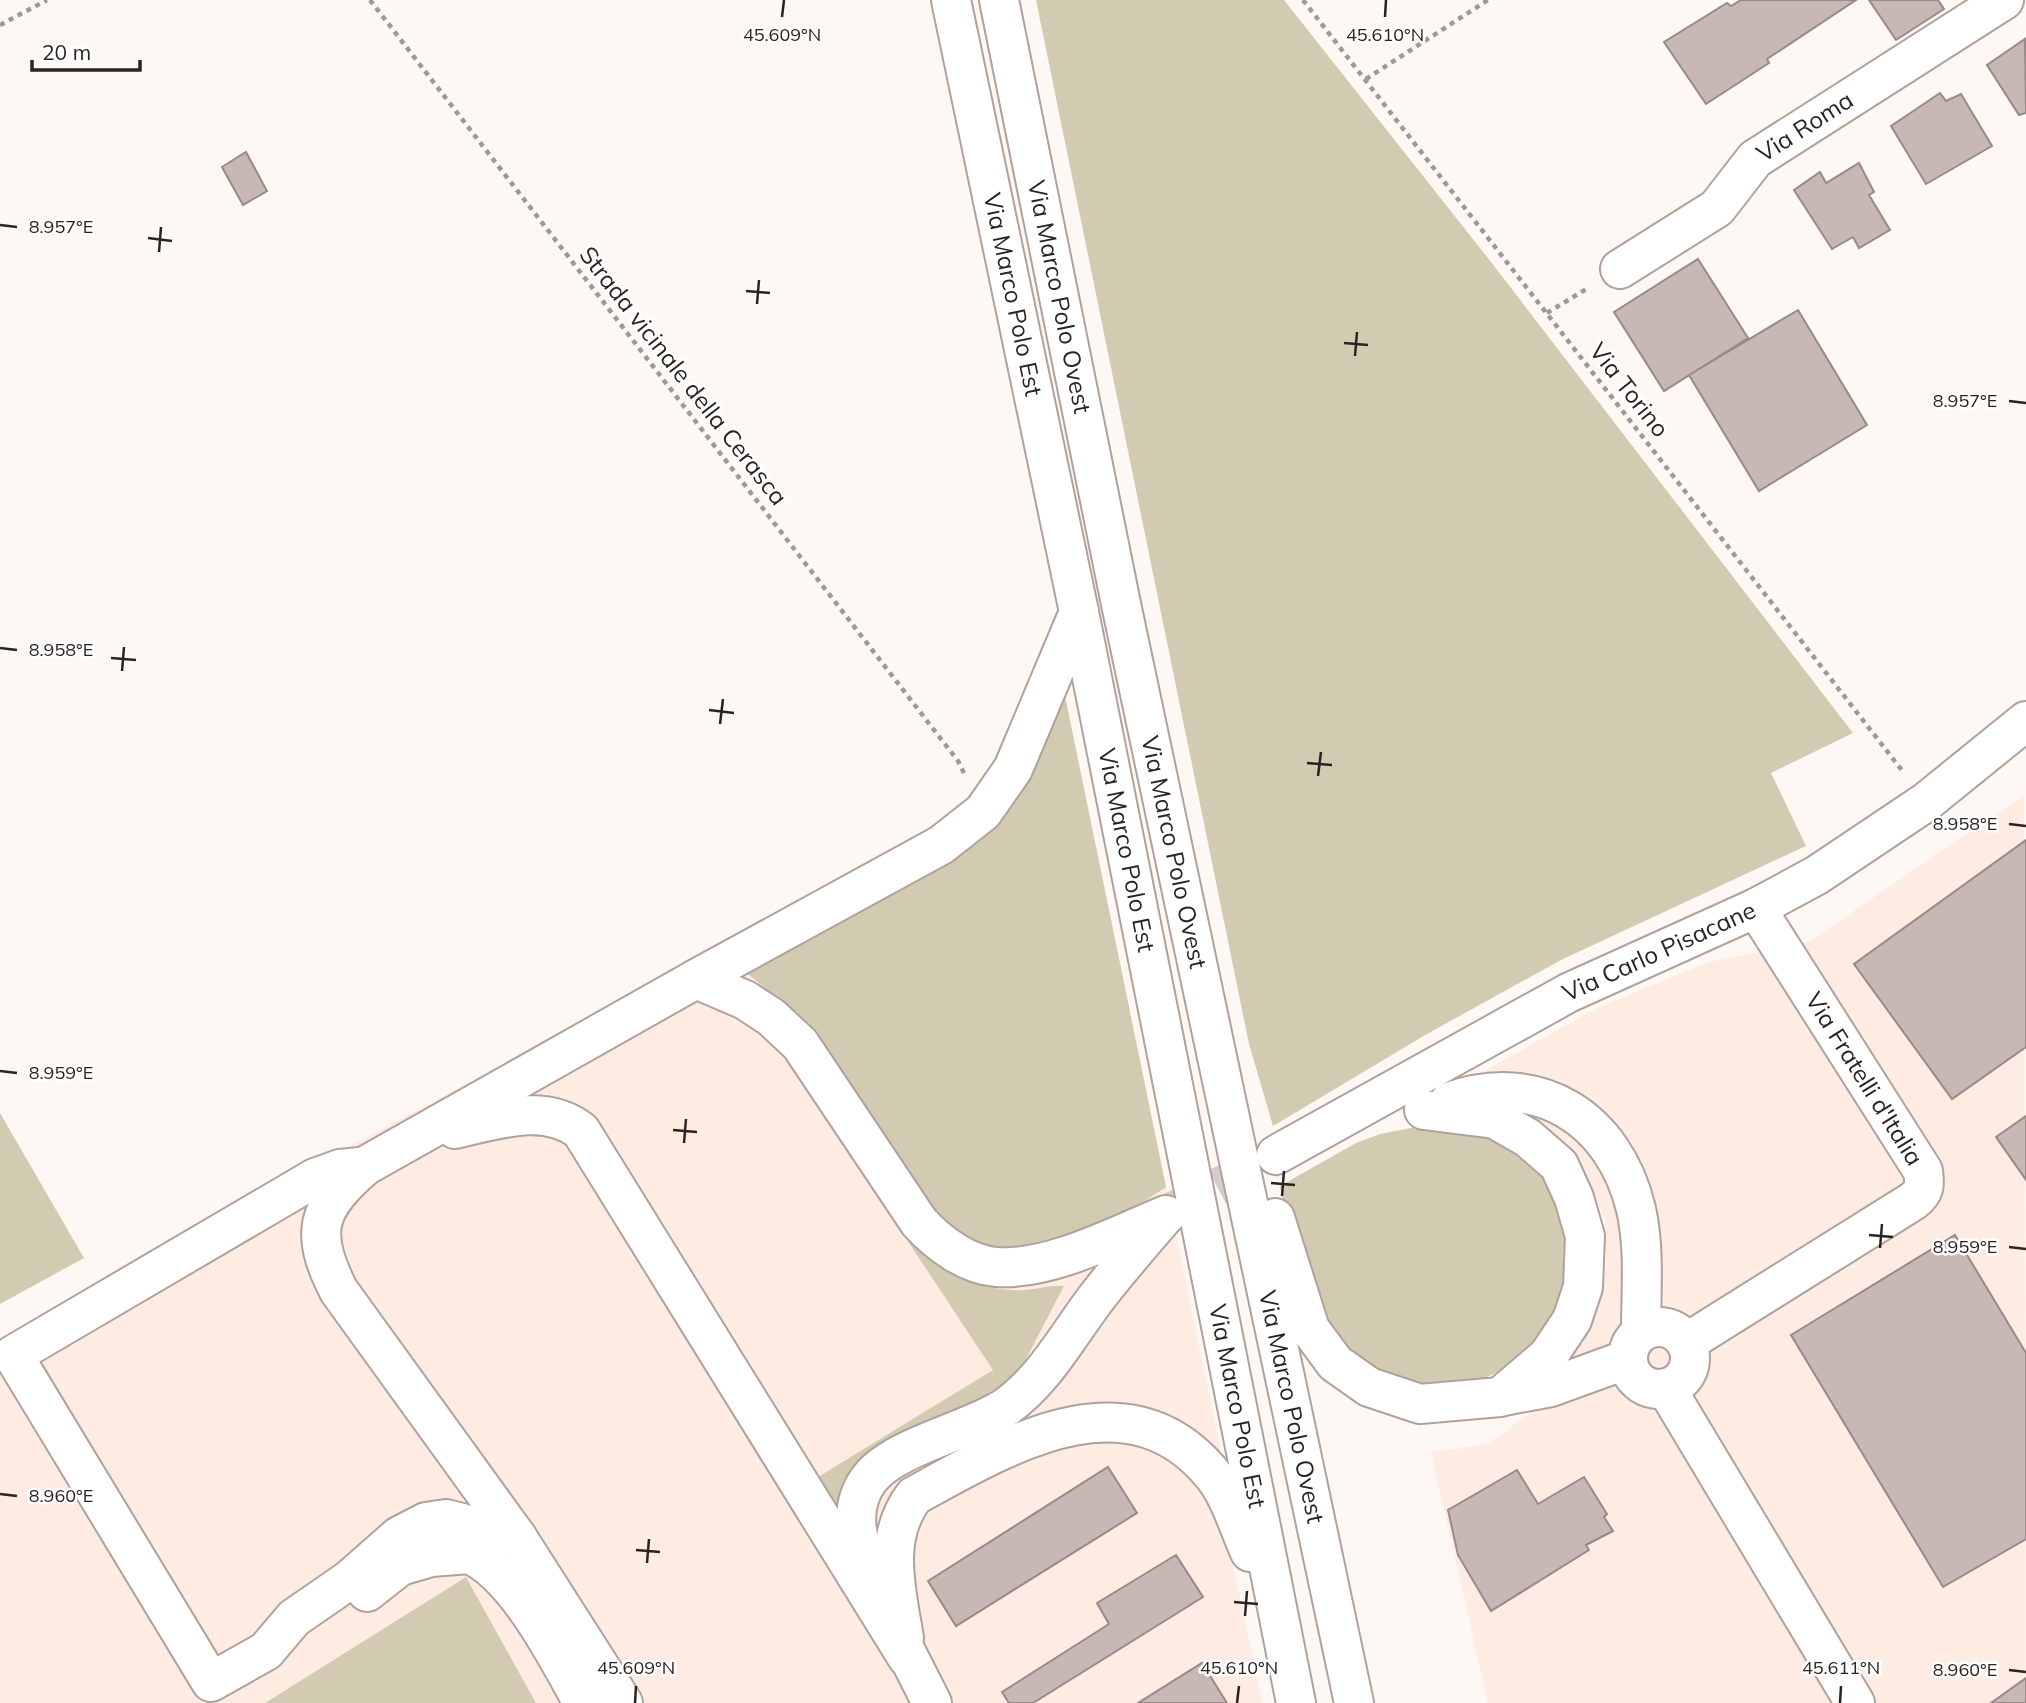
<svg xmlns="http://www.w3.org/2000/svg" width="2026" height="1703" font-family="Mulish,sans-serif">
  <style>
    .built { fill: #feece3 }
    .green { fill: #d2cbb1 }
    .building { fill: #c7b7b5; stroke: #998987; stroke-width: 2 }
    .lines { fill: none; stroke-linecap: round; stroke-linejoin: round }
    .minor-tunnel { stroke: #d3cdcb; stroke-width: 38; stroke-dasharray: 38 19; stroke-linecap: butt }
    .minor-casing { stroke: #b0a29b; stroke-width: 42 }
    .path { stroke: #9f9996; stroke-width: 4.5; stroke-dasharray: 5 5; stroke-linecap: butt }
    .minor { stroke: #fff; stroke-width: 38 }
    .ticks { fill: none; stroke: #292321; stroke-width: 2.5 }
    .labels { text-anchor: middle; stroke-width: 5; stroke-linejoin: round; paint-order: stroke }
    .street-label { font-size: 24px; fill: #292321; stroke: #fff }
    .ticks-label { font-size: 18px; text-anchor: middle; fill: #292321; stroke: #fff; stroke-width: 5; stroke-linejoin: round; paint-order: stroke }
  </style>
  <rect width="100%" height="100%" fill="#fef8f5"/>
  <path class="built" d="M1065,696L1220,1447L1225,1526L1262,1703H536L466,1577L265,1703H0V1354L350,1146L753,930L771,960L956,859L1001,813L1033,767Z
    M2024,795L2026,1703H1488L1431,1452L1488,1444L1553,1396L1595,1312L1606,1265V1222L1587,1178L1564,1144L1522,1111L1454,1088L1597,1008L1709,962L1808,942Z"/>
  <path class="green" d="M1036,0H1284L1491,262L1853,733L1771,773L1806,846L1561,960L1427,1034L1273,1126L1249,1044Z
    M1065,696L1166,1187C1118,1220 1039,1264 978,1247C967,1243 955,1234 945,1228L778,999L747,973L956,859L1001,813L1033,767Z
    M0,1113L84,1258L0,1304Z
    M1431,1124C1445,1126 1461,1125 1473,1129C1542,1152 1587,1220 1562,1291C1558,1303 1555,1320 1548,1330C1506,1387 1434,1399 1373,1369C1358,1362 1345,1345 1334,1333C1329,1327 1321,1320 1317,1313C1300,1282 1287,1222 1280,1186L1356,1143L1380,1134Z
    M901,1231C937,1266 972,1293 1025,1290C1038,1289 1050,1285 1064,1286L1024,1363L1005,1383L924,1433L875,1455L850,1473L842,1486L837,1515L813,1480L993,1370Z
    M466,1577L536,1703H265Z"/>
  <path class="building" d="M1741,0H1856L1767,59L1769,63L1706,104L1664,42L1727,3L1731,6Z
    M1869,0H1938L1944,9L1896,40Z
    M2025,39L2026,113L2019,115L1987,65Z
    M1940,93L1946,101L1961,94L1992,146L1926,184L1891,126Z
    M246,152L267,191L243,205L222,167Z
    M1859,163L1874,192L1869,195L1890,230L1859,248L1853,237L1832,249L1794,190L1820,172L1826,183Z
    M1698,259L1748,338L1664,391L1614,312Z
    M1798,310L1867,425L1759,491L1689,375Z
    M2026,840V1047L1952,1099L1854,964Z
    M2026,1116V1180L1996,1137Z
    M1955,1235L2026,1353V1539L1943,1587L1791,1335Z
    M1108,1467L1137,1513L956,1626L928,1581Z
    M1517,1470L1538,1504L1584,1477L1607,1514L1604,1517L1613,1531L1586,1545L1589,1550L1491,1611L1458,1555L1448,1510Z
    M1176,1555L1203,1597L1033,1703H1009L1002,1692L1109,1624L1097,1603Z
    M1202,1663L1227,1703H1138Z
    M2026,1678V1703H1991Z"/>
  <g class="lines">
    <path class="minor-tunnel" d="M1167,1214L1272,1158"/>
    <defs>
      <g id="minor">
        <path id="s1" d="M951,0L1079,612L1296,1703"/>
        <path id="s2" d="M999,0L1121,604L1354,1703"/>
        <path id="s3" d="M1620,269L1717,208L1755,159L2004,0"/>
        <path d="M696,979L941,845L983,812L1013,769L1079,612"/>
        <path d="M1449,1102C1538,1070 1614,1118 1636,1209C1645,1249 1641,1291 1641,1332"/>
        <path d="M455,1129C496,1120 545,1102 581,1131L907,1657"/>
        <path id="s4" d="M1276,1155L1568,993L1756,908L1817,875L1926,802L2026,721"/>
        <path d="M360,1167L340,1169L315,1178L13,1355L211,1682L266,1651L294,1618L349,1580L399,1536L426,1522L446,1519L462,1523L497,1538L517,1537"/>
        <path d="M1275,1218L1310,1329L1335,1363L1369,1387L1420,1404L1500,1397L1548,1356L1572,1320L1583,1287L1585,1236L1574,1198L1559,1165L1528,1138L1495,1119L1424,1110"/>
        <circle cx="1659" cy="1358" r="31"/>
        <path d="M1686,1343L1913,1201C1925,1192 1925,1185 1923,1171L1756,908"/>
        <path d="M1666,1388L1855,1703"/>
        <path d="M1503,1396L1551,1387L1628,1359"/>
        <path d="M469,1554C516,1574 558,1658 583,1703"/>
        <path d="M869,1573C857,1541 847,1507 870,1478C895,1446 970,1431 1006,1407C1044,1380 1067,1337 1094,1301C1115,1273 1139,1246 1162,1219"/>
        <path d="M367,1592L400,1566L431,1557L469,1554L497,1538"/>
        <path d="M897,1634L932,1703"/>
        <path d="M904,1638C896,1589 882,1538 914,1496C1007,1445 1128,1371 1213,1475C1230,1496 1239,1528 1250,1552"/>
        <path d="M623,1703L517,1537L339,1291C309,1233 316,1208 365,1166L696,979L745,1000L771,1017L800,1044L919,1222C938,1243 967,1265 996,1267C1050,1271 1117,1235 1166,1215"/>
      </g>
    </defs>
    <use href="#minor" class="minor-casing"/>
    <path class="path" d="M370,0L958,761L965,775
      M1303,0L1904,773
      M0,25L47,0
      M1366,79L1488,0
      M1547,313L1588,288"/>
    <use href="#minor" class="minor"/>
  </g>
  <path class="ticks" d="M782,17L784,0M1385,17L1386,0M0,225L17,227M148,238L172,241M159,252L161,227M746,291L770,293M757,304L759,280M1344,343L1368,345M1355,356L1357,332M2009,401L2026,403M0,648L17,650M111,658L136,660M122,671L124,647M709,710L734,713M720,724L723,699M1307,763L1332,765M1318,776L1321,752M2009,824L2026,826M0,1071L17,1073M673,1130L697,1132M684,1143L686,1119M1271,1183L1295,1185M1282,1196L1284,1171M1869,1235L1893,1237M2009,1247L2026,1249M1880,1248L1882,1224M0,1494L17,1496M636,1550L660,1552M647,1563L649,1539M1234,1602L1258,1604M1245,1616L1247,1591M2009,1670L2026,1672M635,1703L636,1686M1237,1703L1239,1686M1840,1703L1841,1686"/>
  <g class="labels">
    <g class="street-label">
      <text dy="8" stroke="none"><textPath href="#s3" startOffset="236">Via Roma</textPath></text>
      <text dy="8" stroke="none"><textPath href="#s1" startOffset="301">Via Marco Polo Est</textPath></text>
      <text dy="8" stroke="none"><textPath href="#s2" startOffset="303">Via Marco Polo Ovest</textPath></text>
      <text transform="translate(683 376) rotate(52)" y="8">Strada vicinale della Cerasca</text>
      <text transform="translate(1629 390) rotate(52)" y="8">Via Torino</text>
      <text dy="8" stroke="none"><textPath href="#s1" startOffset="868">Via Marco Polo Est</textPath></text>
      <text dy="8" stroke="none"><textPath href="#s2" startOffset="870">Via Marco Polo Ovest</textPath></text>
      <text dy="8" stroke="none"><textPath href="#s4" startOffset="434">Via Carlo Pisacane</textPath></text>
      <text transform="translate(1864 1079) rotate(58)" y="8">Via Fratelli d'Italia</text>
      <text dy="8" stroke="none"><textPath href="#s1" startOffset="1435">Via Marco Polo Est</textPath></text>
      <text dy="8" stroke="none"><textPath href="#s2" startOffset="1437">Via Marco Polo Ovest</textPath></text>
    </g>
  </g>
  <g class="ticks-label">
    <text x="782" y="41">45.609°N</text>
    <text x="1385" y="41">45.610°N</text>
    <text x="61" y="233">8.957°E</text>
    <text x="1965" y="407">8.957°E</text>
    <text x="61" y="656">8.958°E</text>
    <text x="1965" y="830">8.958°E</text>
    <text x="61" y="1079">8.959°E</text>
    <text x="1965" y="1253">8.959°E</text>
    <text x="61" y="1502">8.960°E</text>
    <text x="636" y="1674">45.609°N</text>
    <text x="1239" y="1674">45.610°N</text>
    <text x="1841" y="1674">45.611°N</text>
    <text x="1965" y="1676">8.960°E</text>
  </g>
  <path d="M32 60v10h108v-10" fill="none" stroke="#292321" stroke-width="3.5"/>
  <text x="42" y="60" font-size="21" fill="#292321" stroke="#ffffff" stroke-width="5" paint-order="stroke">20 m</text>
</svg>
